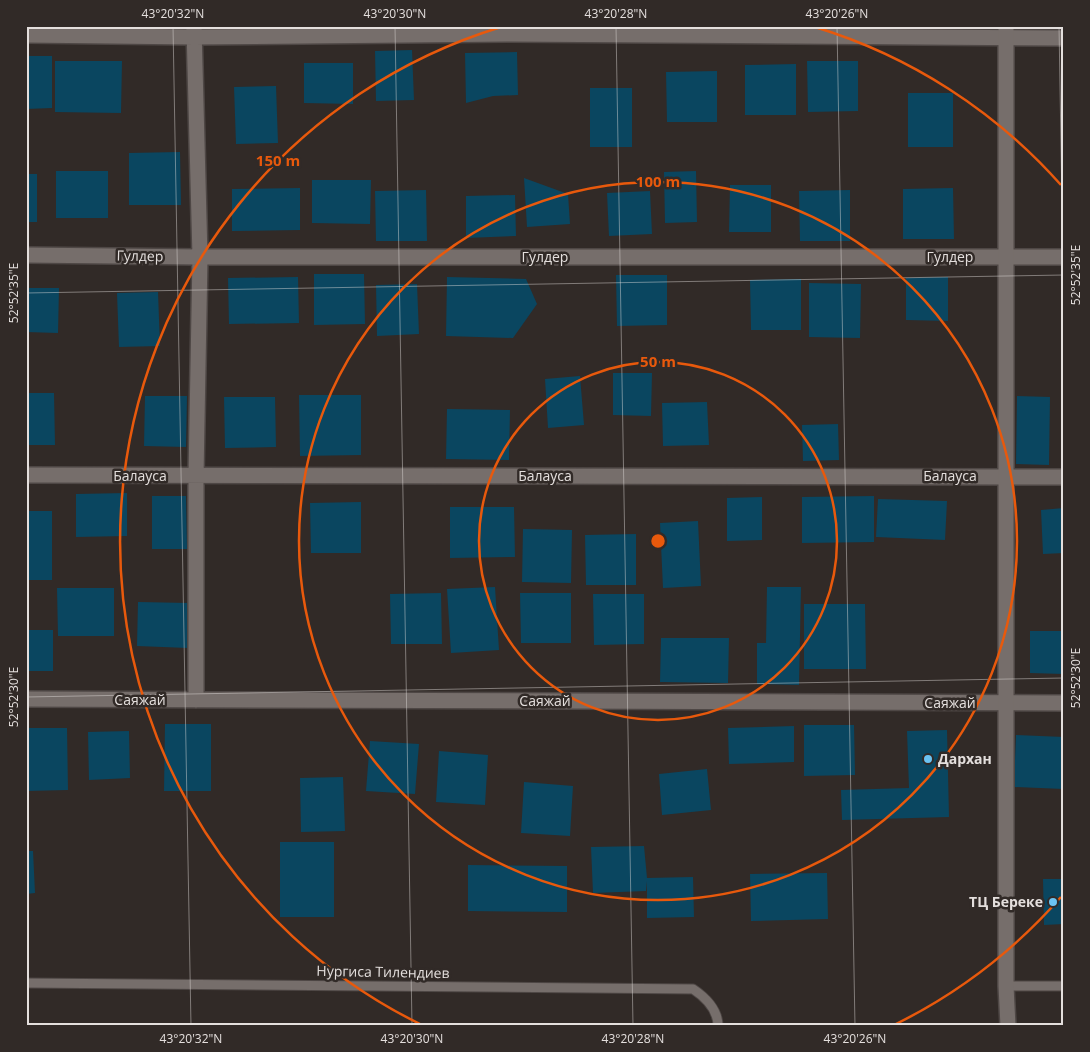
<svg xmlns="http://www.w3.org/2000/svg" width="1090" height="1052" font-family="'Open Sans',sans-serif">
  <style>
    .building { fill: #0a4660 }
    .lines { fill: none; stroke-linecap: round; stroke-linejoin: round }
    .lane-casing { stroke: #4e4745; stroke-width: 11 }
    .street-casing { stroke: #4e4745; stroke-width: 18 }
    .secondary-casing { stroke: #4e4745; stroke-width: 18 }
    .lane { stroke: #766e6b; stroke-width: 9 }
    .street { stroke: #766e6b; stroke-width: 15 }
    .secondary { stroke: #766e6b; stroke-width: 15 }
    .ticks { fill: none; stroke: #e4dfdd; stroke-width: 1; stroke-opacity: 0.45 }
    .ring { fill: none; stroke: #e8590c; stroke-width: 2.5 }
    .poi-dot { fill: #6bc3f2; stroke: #312a27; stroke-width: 2 }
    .labels { text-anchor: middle; stroke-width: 5; stroke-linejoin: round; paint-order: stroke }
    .street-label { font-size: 14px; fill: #e4dfdd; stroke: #312a27 }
    .poi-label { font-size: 14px; font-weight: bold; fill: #e4dfdd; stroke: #312a27; text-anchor: start }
    .centre { fill: #e8590c; stroke: #312a27; stroke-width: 2.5 }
    .ring-label { font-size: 15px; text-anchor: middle; font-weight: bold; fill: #e8590c; stroke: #312a27; stroke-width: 5; stroke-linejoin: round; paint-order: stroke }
    .neatline { fill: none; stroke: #e4dfdd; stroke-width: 2 }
    .ticks-label { font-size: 12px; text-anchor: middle; fill: #e4dfdd }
  </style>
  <rect width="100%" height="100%" fill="#312a27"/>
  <path class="building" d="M412,50L414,100L376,101L375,51Z
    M517,52L518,95L493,96L466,103L465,53Z
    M26,56H52V108L26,109Z
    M55,61H122L121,113L55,112Z
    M807,61H858V111L808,112Z
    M304,63H353V104L304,103Z
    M796,64V115H745V65Z
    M717,71V122H667L666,72Z
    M276,86L278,143L236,144L234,87Z
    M590,88H632V147H590Z
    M908,93H953V147H908Z
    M180,152L181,205H129V153Z
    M56,171H108V218H56Z
    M696,171L697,222L665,223L664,172Z
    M26,174H37V222H26Z
    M524,178L568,194L570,224L527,227Z
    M312,180H371L370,224L312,223Z
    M730,185H771V232H729Z
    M300,188V230L232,231V189Z
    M953,188L954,239H903V189Z
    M426,190L427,241H376L375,191Z
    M850,190V241H800L799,191Z
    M650,191L652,234L609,236L607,193Z
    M515,195L516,236L466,238V196Z
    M314,274H364L365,324L314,325Z
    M616,275H667V325L617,326Z
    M298,277L299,323L229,324L228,278Z
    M447,277L526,279L537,304L513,338L446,336Z
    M948,277V321L906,320V278Z
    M801,279V330H751L750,280Z
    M809,283L861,284L860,338L809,337Z
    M417,284L419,334L377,336L376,285Z
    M26,288H59L58,333L26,332Z
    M158,292L160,346L119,347L117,293Z
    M613,373H652L651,416L613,415Z
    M580,376L584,425L548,428L545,379Z
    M26,393H54L55,445H26Z
    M299,395H361V455L300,456Z
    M145,396H187L186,447L144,446Z
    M1017,396L1050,397L1049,465L1016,464Z
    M224,397H275L276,447L225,448Z
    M707,402L709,445L663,446L662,403Z
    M447,409L510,410L509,460L446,459Z
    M838,424L839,460L803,461L802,425Z
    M127,493V536L76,537V494Z
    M152,496H186L187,549H152Z
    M874,496V542L802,543V497Z
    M762,497V540L727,541V498Z
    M878,499L947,501L945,540L876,537Z
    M361,502V553H311L310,503Z
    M450,507H514L515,557L450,558Z
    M1064,508V553L1043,554L1041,510Z
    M26,511H52V580H26Z
    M698,521L701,586L663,588L660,523Z
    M523,529L572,530L571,583L522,582Z
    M636,534V585H586L585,535Z
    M495,587L499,650L451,653L447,589Z
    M767,587H801L799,685L757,684V643H766Z
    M57,588H114V636H58Z
    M441,593L442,644H391L390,594Z
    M520,593H571V643H521Z
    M593,594H644V644L594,645Z
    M138,602L189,603L188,648L137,646Z
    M804,604H865L866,669H804Z
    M26,630H53V671H26Z
    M1030,631H1064V674L1030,673Z
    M661,638H729L728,683L660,682Z
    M165,724H211V791H164Z
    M804,725H854L855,775L804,776Z
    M794,726V762L729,764L728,728Z
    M26,728H67L68,790L26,791Z
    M947,730L949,817L842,820L841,790L909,788L907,731Z
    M129,731L130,778L89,780L88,732Z
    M1016,735L1064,737V789L1014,787Z
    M370,741L419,744L415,794L366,791Z
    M439,751L488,755L485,805L436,802Z
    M707,769L711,810L662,815L659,774Z
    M343,777L345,831L301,832L300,778Z
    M524,782L573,786L570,836L521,833Z
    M280,842H334V917H280Z
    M644,846L647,878L693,877L694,917L647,918V881L646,891L593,893L591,847Z
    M26,851H33L35,893L26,894Z
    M468,865L567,866V912L468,911Z
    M827,873L828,919L751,921L750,874Z
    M1043,879H1064V924L1044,925Z"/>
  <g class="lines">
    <defs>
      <path id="lane" d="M26,983L693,989C705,997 718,1010 718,1026
        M1006,986H1064"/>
      <path id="street" d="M194,28L200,257L196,476V700
        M26,35L194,37L507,34L1064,38
        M26,255L200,257H1064
        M26,475L1064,477
        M26,699L1064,703"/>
      <path id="secondary" d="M1006,26V986L1008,1026"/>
    </defs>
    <use href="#lane" class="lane-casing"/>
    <use href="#street" class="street-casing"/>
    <use href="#secondary" class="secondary-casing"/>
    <use href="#lane" class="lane"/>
    <use href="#street" class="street"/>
    <use href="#secondary" class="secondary"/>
  </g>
  <path class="ticks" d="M173,26L191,1026M395,26L412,1026M616,26L633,1026M837,26L855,1026M1059,26L1064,323M26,293L1064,275M26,697L1064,678"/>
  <g class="ring">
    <circle cx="658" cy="541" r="179"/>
    <circle cx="658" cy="541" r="359"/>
    <path d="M1061 897A538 538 0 0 1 894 1025M422 1025A538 538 0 0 1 501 27M815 27A538 538 0 0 1 1061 185"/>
  </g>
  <g class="poi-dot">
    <circle cx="928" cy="759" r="5"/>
    <circle cx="1053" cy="902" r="5"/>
  </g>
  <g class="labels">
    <g class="street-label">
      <text transform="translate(140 256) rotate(1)" y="5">Гулдер</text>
      <text x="545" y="262">Гулдер</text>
      <text x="950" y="262">Гулдер</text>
      <text x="140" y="481">Балауса</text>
      <text x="545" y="481">Балауса</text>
      <text x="950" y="481">Балауса</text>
      <text x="140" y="705">Саяжай</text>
      <text x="545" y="706">Саяжай</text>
      <text x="950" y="708">Саяжай</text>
      <text transform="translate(383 972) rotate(1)" y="5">Нургиса Тилендиев</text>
    </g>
    <g class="poi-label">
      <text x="938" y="764">Дархан</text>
      <text x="1043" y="907" text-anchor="end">ТЦ Береке</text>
    </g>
  </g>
  <circle cx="658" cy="541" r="8" class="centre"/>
  <g class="ring-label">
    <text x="278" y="166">150 m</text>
    <text x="658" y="187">100 m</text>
    <text x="658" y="367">50 m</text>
  </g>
  <rect width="1090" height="1052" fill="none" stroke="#312a27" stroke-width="55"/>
  <rect x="28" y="28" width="1034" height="996" class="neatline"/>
  <g class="ticks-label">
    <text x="173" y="18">43°20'32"N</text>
    <text x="395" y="18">43°20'30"N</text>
    <text x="616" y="18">43°20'28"N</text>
    <text x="837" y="18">43°20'26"N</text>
    <text transform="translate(1076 275) rotate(-90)" y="4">52°52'35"E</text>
    <text transform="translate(14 293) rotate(-90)" y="4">52°52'35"E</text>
    <text transform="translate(1076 678) rotate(-90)" y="4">52°52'30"E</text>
    <text transform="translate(14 697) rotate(-90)" y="4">52°52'30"E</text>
    <text x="191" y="1043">43°20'32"N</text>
    <text x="412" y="1043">43°20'30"N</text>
    <text x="633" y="1043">43°20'28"N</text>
    <text x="855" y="1043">43°20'26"N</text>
  </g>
</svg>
